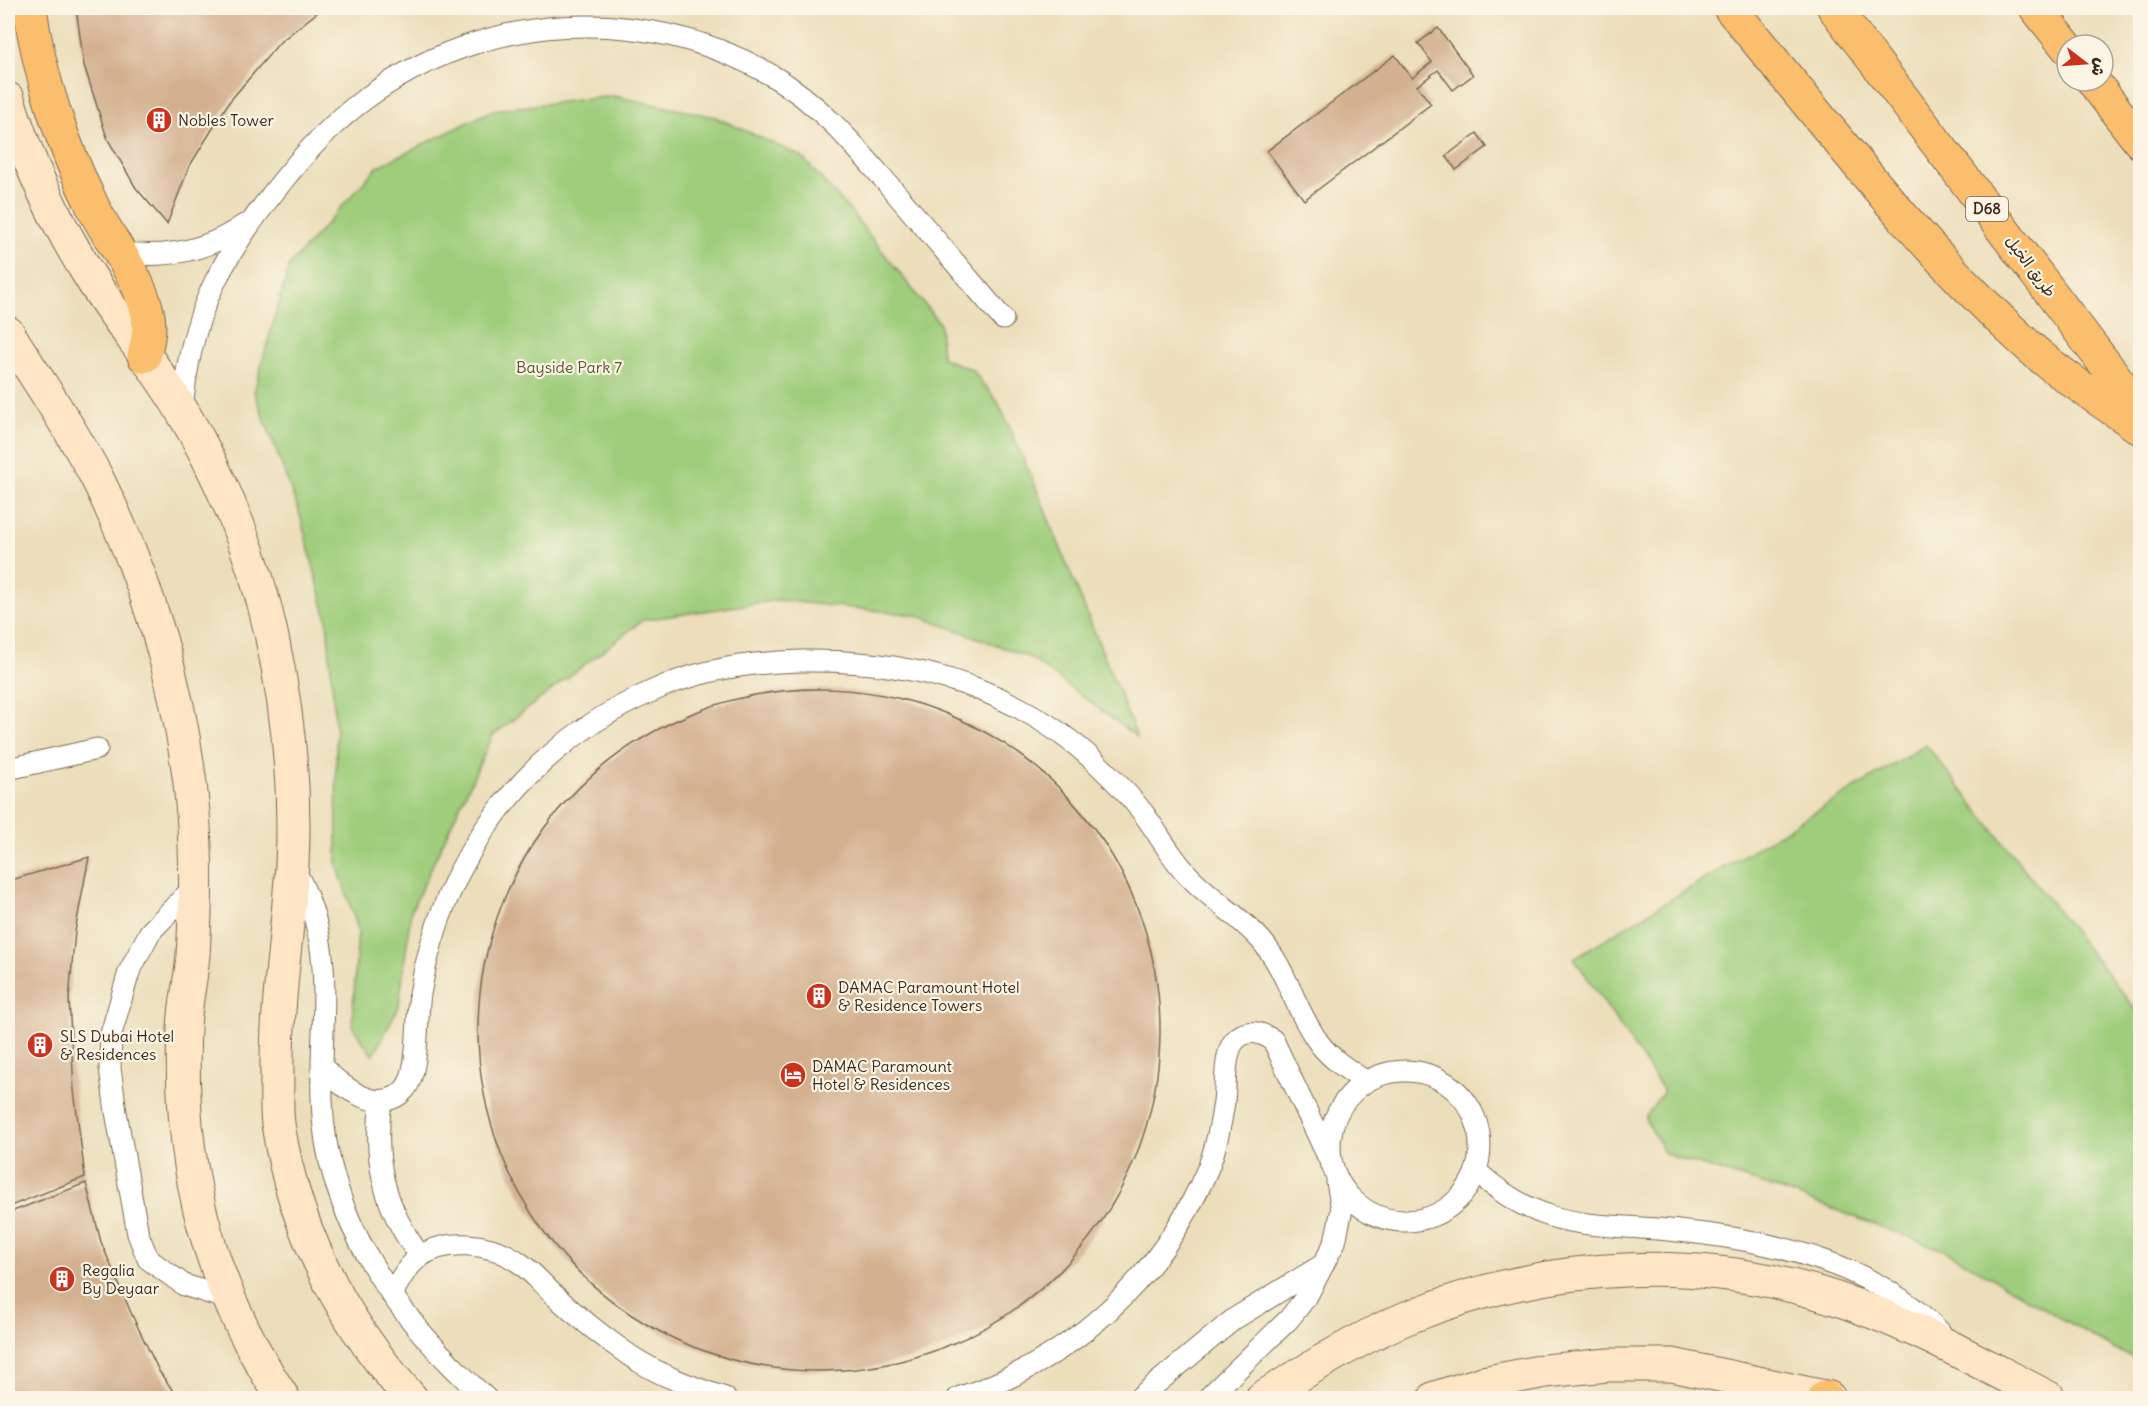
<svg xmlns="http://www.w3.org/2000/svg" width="2148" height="1406" font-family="Delius,'Playpen Sans Arabic',sans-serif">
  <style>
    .green { fill: #9ecd7b; stroke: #6c7c4c; stroke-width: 1.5 }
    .building { fill: #d3b08f }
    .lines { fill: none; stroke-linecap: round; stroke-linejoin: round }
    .lane-casing { stroke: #796955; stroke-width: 23 }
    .secondary-casing { stroke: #796955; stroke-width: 35 }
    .highway-casing { stroke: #796955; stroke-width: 35 }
    .lane { stroke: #fff; stroke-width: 21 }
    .secondary { stroke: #fde5c5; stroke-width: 33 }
    .highway { stroke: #fabe6d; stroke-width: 33 }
    .labels { text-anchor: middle; stroke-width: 4.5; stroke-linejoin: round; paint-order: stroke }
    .shield { fill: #fcf5e5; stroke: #75675a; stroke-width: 1.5 }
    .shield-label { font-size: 15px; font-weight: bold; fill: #3b2a1e }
    .poi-label { font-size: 16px; fill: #3b2a1e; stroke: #fcf5e5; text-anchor: start }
    .street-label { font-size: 16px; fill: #3b2a1e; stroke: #fcf5e5 }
    .park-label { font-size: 16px; fill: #545335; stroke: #fcf5e5 }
  </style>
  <rect width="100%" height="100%" fill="#fcf5e5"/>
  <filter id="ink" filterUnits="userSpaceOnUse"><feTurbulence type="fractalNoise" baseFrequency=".0167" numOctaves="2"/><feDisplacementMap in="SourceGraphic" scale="12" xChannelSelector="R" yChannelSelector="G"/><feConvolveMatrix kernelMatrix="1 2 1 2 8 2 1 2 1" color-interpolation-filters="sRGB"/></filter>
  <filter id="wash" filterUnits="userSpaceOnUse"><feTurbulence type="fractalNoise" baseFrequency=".008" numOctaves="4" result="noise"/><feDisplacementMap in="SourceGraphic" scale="24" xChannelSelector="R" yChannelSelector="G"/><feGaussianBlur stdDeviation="1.35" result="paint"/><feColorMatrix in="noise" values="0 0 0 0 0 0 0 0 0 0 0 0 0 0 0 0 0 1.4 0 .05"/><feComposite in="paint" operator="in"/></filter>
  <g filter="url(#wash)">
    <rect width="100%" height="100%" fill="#ecdeba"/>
    <path class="green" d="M613,96L715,117L801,156L852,213L940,324L942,358L971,369L998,402L1034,483L1137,737L1029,657L916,615L778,600L643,620L493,735L411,911L399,1006L373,1056L352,1026L358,929L337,865L336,734L327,619L299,511L254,392L289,266L377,167L493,110Z
      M1926,745L2140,1015V1360L2115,1350L1946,1251L1782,1190L1665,1154L1645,1118L1664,1091L1574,958Z"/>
    <g id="blocks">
      <path class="building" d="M76,8H323L280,42L229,102L189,167L167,224L136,188L107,138L84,65Z
        M1438,28L1473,75L1453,90L1438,70L1417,86L1431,104L1304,200L1267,151L1395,55L1412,78L1432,62L1418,43Z
        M1477,133L1487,147L1456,170L1446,156Z
        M478 1030a341 341 0 1 1 682 0a341 341 0 1 1-682 0Z
        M89,857L75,931L69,999L74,1090L85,1177L8,1207V881Z
        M86,1183L101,1242L132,1315L159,1371L178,1398H8V1213Z"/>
    </g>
  </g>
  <g filter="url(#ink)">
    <use href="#blocks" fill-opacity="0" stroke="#796955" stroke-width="1.5"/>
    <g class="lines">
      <defs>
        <path id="lane" d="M117,252C163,259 206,252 244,225
          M182,411C190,315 218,263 277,188C302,156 332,123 365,99C484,12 642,1 771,75C823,105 860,152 899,197C934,238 969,279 1003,319
          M8,769L97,749
          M294,869C339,949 319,1015 322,1100C325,1220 400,1322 486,1398
          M196,885L150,932L129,972L111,1034L110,1068L116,1112L138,1234L148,1259L184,1285L228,1299
          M322,1067C341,1086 380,1118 405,1089C420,1071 416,1017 420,994C443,855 528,744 657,689C702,669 754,662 803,661C920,659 1025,690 1109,775C1121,787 1134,801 1144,814C1160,836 1173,861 1193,880C1214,901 1240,917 1260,939C1287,969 1295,1011 1319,1043C1331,1059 1348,1070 1365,1081
          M1330 1146a75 75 0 1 1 150 0a75 75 0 1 1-150 0Z
          M381,1101C373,1160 384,1208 420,1256
          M1476,1171C1545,1234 1593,1222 1678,1231C1771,1240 1873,1263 1940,1332
          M392,1295C399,1281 406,1268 418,1258C445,1237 491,1243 517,1261C531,1270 542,1284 554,1295C578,1317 603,1337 629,1355C658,1375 692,1387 725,1398
          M958,1398C1072,1361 1161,1279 1208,1168C1216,1149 1221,1122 1224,1102C1226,1085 1224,1057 1233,1043C1244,1028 1259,1031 1273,1040L1331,1163
          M1139,1398L1234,1319L1324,1264
          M1208,1398L1289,1319L1307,1296L1335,1242L1342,1209L1337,1182"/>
        <path id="secondary" d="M8,99C28,164 57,225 94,283C122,326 156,367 182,411C221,475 255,559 271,633C288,710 296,785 292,864C288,934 276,1003 277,1074C277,1091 276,1108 278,1124C294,1229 341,1320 411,1398
          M8,333C38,381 71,428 97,478C149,583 183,696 193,813C197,860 196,908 193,955C191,979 185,1004 184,1028C178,1166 207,1283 283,1398
          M1262,1398C1307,1370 1355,1340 1404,1319C1548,1260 1710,1251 1857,1306C1923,1330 1986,1366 2049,1398
          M1435,1398L1483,1383L1545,1371L1608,1365H1672L1829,1398"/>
        <path id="highway" d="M30,8C39,76 63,147 94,209C110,240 139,277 147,311C151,327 148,341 144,356
          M1730,8C1827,125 1920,249 2034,351C2066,379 2105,403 2140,428
          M1834,8L2140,410
          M2036,8L2067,47
          M2093,81L2140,142
          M1825,1397L1827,1398"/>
      </defs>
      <use href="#lane" class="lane-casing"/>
      <use href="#secondary" class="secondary-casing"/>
      <use href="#highway" class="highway-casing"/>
      <use href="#lane" class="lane"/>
      <use href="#secondary" class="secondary"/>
      <use href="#highway" class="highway"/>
    </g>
  </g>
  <defs>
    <symbol id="building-disc" viewBox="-11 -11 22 22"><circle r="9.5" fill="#c8321e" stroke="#fcf5e5"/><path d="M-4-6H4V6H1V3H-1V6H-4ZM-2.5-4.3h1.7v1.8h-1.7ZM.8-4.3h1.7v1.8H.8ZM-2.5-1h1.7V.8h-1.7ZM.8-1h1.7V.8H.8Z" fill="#fff"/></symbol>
    <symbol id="hotel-disc" viewBox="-11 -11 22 22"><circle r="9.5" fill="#c8321e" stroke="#fcf5e5"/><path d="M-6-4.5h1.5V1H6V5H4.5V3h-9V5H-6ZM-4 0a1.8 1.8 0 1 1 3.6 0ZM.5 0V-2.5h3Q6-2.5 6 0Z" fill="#fff"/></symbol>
  </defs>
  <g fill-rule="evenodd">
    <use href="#building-disc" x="144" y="105" width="30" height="30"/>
    <use href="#building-disc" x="804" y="981" width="30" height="30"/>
    <use href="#building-disc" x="25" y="1030" width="30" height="30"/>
    <use href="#hotel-disc" x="778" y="1060" width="30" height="30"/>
    <use href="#building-disc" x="47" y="1264" width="30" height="30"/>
  </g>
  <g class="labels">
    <rect class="shield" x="1966" y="197" width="42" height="24" rx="4.5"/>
    <g class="shield-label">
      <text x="1987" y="214">D68</text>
    </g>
    <g class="poi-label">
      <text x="178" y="126">Nobles Tower</text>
      <text x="838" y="993">DAMAC Paramount Hotel<tspan x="838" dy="18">&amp; Residence Towers</tspan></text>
      <text x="60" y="1042">SLS Dubai Hotel<tspan x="60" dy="18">&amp; Residences</tspan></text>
      <text x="812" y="1072">DAMAC Paramount<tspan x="812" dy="18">Hotel &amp; Residences</tspan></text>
      <text x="82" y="1276">Regalia<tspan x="82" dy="18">By Deyaar</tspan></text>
    </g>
    <g class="street-label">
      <text transform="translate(2031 266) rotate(53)" y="6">طريق الخيل</text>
    </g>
    <g class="park-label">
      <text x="569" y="373">Bayside Park 7</text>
    </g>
  </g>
  <rect width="2148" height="1406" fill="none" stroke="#fcf5e5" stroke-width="30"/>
  <g transform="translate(2085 63) rotate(107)"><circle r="28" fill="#fcf5e5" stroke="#afa495" stroke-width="1.5"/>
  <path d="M0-4.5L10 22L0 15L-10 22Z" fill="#c8321e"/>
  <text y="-9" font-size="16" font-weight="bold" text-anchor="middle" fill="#3b2a1e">ش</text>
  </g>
</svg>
